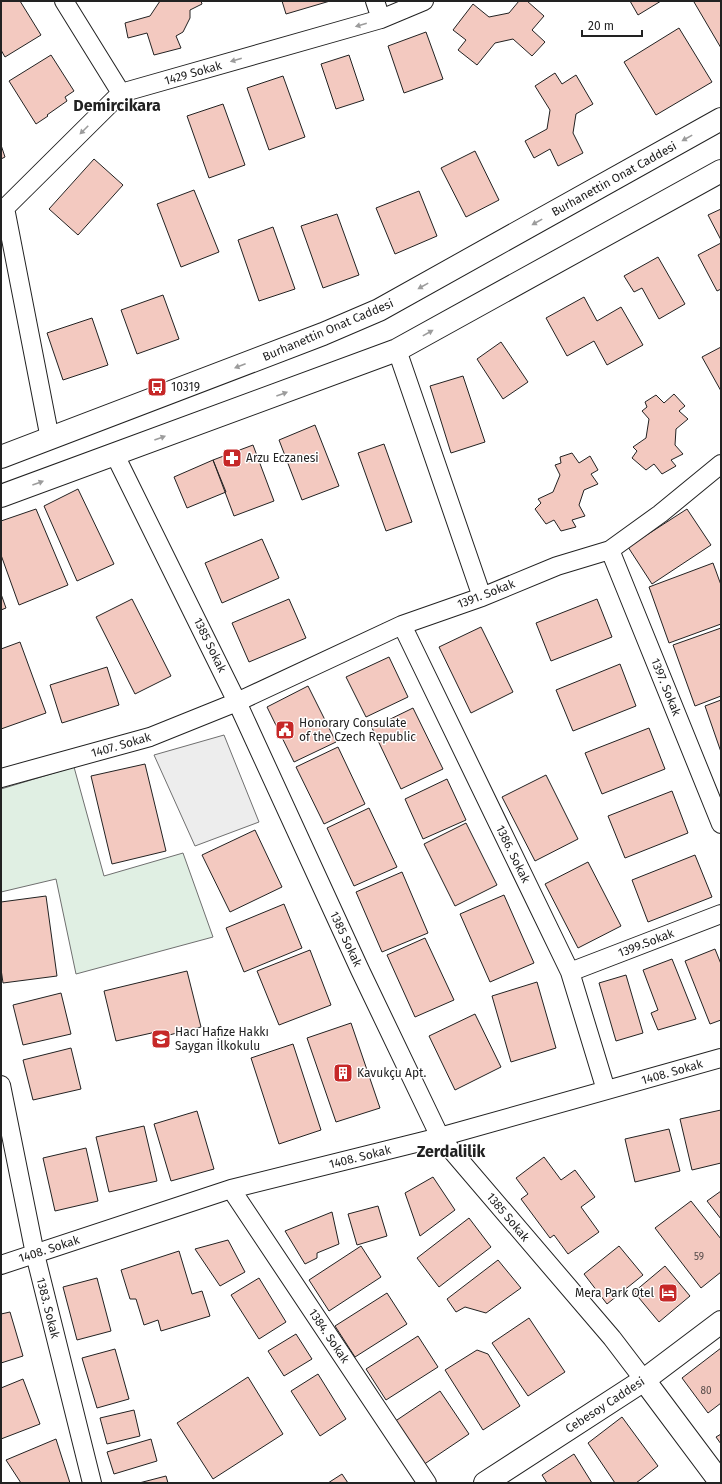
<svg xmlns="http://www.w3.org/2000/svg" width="722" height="1484" font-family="'Fira Sans',sans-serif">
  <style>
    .green { fill: #e0efe3; stroke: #6f6f6f }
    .parking { fill: #ededed; stroke: #6f6f6f }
    .building { fill: #f3c9c0; stroke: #222 }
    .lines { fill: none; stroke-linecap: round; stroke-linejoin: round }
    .minor-casing { stroke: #222; stroke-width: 20 }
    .tertiary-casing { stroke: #222; stroke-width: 24 }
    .secondary-casing { stroke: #222; stroke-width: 24 }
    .primary-casing { stroke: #222; stroke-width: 24 }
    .minor { stroke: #fff; stroke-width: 18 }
    .tertiary { stroke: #fff; stroke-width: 22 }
    .secondary { stroke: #fff; stroke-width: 22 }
    .primary { stroke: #fff; stroke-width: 22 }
    .oneway { fill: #9c9c9c }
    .labels { text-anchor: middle; stroke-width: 3; stroke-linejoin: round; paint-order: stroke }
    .number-label { font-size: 10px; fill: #564c4a }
    .street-label { font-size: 12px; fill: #222; stroke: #fff }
    .poi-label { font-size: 12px; fill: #222; stroke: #fff; text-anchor: start }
    .district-label { font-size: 16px; font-weight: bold; fill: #222; stroke: #fff }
  </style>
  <rect width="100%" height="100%" fill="#fff"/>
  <path class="green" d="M74,767L104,876L183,853L213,937L76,974L56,879L1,892V789Z"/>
  <path class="parking" d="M224,735L259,822L195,846L154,755Z"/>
  <path class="building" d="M1,1H20L41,35L5,57L1,50Z
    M160,1H201L202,4L190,10V18L183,32L176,36L181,48L154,55L147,33L128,38L125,23L150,16Z
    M282,1H330L286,14Z
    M519,1H527L544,16L532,30L545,42L532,56L513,39L495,43L477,65L458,50L466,40L453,30L473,4L489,17L509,13Z
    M630,1H661L638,15Z
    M696,1H721V48L694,2Z
    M679,28L712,82L656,115L624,62Z
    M426,32L443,79L404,93L388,46Z
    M51,55L74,91L65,97L67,101L47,115L48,116L36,124L9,81Z
    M349,55L364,100L336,109L321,64Z
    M555,73L562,84L576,75L593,104L576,114L573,133L583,153L558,166L550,149L534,158L525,141L547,129L550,110L535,86Z
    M283,76L305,137L269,150L247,88Z
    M223,104L245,165L209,178L187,116Z
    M1,145L5,157L1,159Z
    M475,151L499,200L466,217L441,168Z
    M94,159L123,185L78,235L49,209Z
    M194,190L219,252L181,267L157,204Z
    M419,191L437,236L395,254L376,208Z
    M721,209V240L708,215Z
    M337,214L359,275L323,288L301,226Z
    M273,227L295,289L259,301L238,240Z
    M721,243V289L717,291L698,255Z
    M658,257L685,304L659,319L642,288L634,292L624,276Z
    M163,295L179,339L137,354L121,310Z
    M584,297L597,321L621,307L643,345L607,365L594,341L567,356L546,318Z
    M92,318L108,365L63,380L47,333Z
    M501,342L528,382L503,399L477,359Z
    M721,347V391L702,357Z
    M463,376L485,442L451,453L430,386Z
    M674,394L685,406L679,411L688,419L676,429L675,445L683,454L671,460L676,466L662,474L654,464L646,470L632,458L637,451L633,447L646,438L649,419L642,411L647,407L645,402L656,395L664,403Z
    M315,425L339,486L302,500L279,440Z
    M384,444L412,522L386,531L358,453Z
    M253,445L274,501L234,516L213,460Z
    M572,453L579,463L590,456L598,470L591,474L598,484L584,490L579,505L585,516L572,520L576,527L561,531L554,520L546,524L535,509L541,503L538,499L553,492L560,475L555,465L561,463L560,457Z
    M213,460L226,492L187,508L174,477Z
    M78,489L114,564L77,581L44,506Z
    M36,509L68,585L19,605L1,555V521Z
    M687,509L711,545L652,584L628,547Z
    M262,539L279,578L222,603L205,563Z
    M713,563L721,585V624L669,643L649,587Z
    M1,594L6,608L1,610Z
    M132,599L171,676L135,694L96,617Z
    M289,599L306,638L249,662L232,623Z
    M597,599L612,637L551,661L536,623Z
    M481,627L513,692L471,713L439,647Z
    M721,628V696L695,706L673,645Z
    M20,642L46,713L1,729V649Z
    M389,657L408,697L366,717L346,677Z
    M620,664L636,706L573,731L556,690Z
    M107,667L119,705L62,723L50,685Z
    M308,686L336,742L294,762L267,707Z
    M721,700V752L705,706Z
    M413,708L443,769L401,789L372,728Z
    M649,728L665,769L602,794L585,753Z
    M338,747L365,804L324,824L296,767Z
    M145,764L166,851L112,864L91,776Z
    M546,775L578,839L535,861L502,797Z
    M447,779L466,820L423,839L405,799Z
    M672,791L688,833L625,858L608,816Z
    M369,808L397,867L354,886L327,828Z
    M466,823L497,885L455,906L424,844Z
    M255,830L282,887L230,912L202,855Z
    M695,855L712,897L648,922L632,880Z
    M588,862L621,926L578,948L545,884Z
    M402,872L428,933L382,952L356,892Z
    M504,895L534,963L490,982L460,914Z
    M46,896L57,976L3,983L1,969V902Z
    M284,904L302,948L244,972L226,928Z
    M425,938L454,1000L415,1017L387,955Z
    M715,949L721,964V1020L710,1024L685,961Z
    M310,950L331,1005L279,1025L257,971Z
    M672,959L696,1019L658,1030L651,1013L658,1010L643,970Z
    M187,971L201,1027L157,1038L156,1032L116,1041L104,991Z
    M626,975L643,1033L616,1041L599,983Z
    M537,982L556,1048L511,1062L492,996Z
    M61,993L71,1034L23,1045L13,1005Z
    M475,1014L501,1067L455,1090L429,1036Z
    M351,1023L380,1108L336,1122L307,1038Z
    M293,1044L321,1130L279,1144L251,1058Z
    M71,1048L81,1089L33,1100L23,1060Z
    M721,1110V1163L692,1170L680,1119Z
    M197,1111L214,1169L171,1181L154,1124Z
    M144,1126L157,1181L109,1192L96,1137Z
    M669,1129L680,1171L635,1182L625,1139Z
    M86,1148L98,1201L55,1211L43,1158Z
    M544,1157L561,1180L575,1170L595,1197L581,1207L599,1232L568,1254L554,1235L550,1238L521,1199L528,1194L516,1178Z
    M433,1177L455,1210L420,1236L405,1193Z
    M721,1191V1219L707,1201Z
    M691,1201L721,1239V1272L701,1288L655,1228Z
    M378,1206L387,1236L357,1245L348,1214Z
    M332,1212L339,1244L317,1253V1258L305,1264L285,1231Z
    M469,1218L491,1247L439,1287L417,1258Z
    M228,1240L245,1272L220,1286L195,1249Z
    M361,1246L381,1277L329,1311L309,1280Z
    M619,1246L643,1275L607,1304L584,1274Z
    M179,1251L192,1294L202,1291L210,1316L161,1331L158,1320L144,1325L136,1299H130L121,1270Z
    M498,1260L521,1288L486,1313L465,1307L456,1312L447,1299Z
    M665,1266L690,1296L659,1322L634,1292Z
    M97,1278L111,1331L77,1340L63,1287Z
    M259,1278L286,1322L259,1339L231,1295Z
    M387,1293L407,1324L355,1357L335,1326Z
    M10,1312L23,1356L1,1363V1314Z
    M529,1318L565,1372L528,1396L492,1343Z
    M296,1334L312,1359L284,1376L268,1351Z
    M418,1336L438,1367L386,1400L366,1369Z
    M721,1348V1403L708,1413L682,1378Z
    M115,1349L129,1399L97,1408L82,1358Z
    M477,1350L488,1354L520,1406L483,1430L445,1370Z
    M318,1374L346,1419L320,1436L291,1391Z
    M248,1377L283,1434L213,1479L177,1423Z
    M23,1379L40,1424L1,1439V1388Z
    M440,1391L469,1434L423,1465L394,1422Z
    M134,1410L140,1436L107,1444L100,1418Z
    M622,1417L658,1466L636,1483H615L588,1443Z
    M721,1434V1444L716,1437Z
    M56,1439L70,1483H21L6,1460Z
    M151,1439L157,1461L114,1474L107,1452Z
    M574,1454L592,1483H547L542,1475Z
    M342,1474L348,1483H328Z
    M166,1476L168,1483H139Z"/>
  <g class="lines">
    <defs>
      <path id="minor" d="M64,1L121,93
        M375,1L381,19
        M5,208L50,439
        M1,210L5,208L121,93L381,19L424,1
        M397,350L482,597
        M115,455L237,702L360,970L440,1137L612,1338L644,1380
        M610,550L721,824
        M402,625L570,972L606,1090
        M1,778L150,737L237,702L402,625L482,597L557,566L610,550L660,514L721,464
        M570,972L721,914
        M1,1085L35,1254L92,1483
        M231,1189L427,1483
        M1,1265L231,1189L440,1137L721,1058"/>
      <path id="tertiary" d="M644,1380L721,1483"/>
      <path id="secondary" d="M485,1483L644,1380L721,1322"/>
      <path id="primary" d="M1,457L323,334L379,310L721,119
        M1,496L397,350L721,171"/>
    </defs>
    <use href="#minor" class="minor-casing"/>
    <use href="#tertiary" class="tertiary-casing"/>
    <use href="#secondary" class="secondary-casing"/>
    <use href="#primary" class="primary-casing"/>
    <use href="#minor" class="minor"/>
    <use href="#tertiary" class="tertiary"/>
    <use href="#secondary" class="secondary"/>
    <use href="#primary" class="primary"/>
  </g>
  <defs><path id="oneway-solid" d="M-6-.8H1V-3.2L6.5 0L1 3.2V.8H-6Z"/></defs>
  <g class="oneway">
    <use href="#oneway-solid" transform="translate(361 25) rotate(164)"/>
    <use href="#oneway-solid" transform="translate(236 60) rotate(164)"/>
    <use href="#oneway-solid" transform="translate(84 130) rotate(135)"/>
    <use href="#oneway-solid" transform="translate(687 138) rotate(151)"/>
    <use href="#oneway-solid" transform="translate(537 222) rotate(151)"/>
    <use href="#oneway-solid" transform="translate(423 286) rotate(151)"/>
    <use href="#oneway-solid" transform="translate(428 333) rotate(-29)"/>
    <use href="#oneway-solid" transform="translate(240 366) rotate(159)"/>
    <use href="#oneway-solid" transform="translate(282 394) rotate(-20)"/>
    <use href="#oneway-solid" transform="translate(160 438) rotate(-20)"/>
    <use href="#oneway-solid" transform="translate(38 483) rotate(-20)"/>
  </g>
  <defs>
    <symbol id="bus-square" viewBox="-11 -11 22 22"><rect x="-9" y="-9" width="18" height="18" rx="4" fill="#c62828" stroke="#fff"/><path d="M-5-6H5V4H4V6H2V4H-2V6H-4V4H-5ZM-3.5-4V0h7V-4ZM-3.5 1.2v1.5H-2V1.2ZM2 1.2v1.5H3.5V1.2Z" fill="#fff"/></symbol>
    <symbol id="pharmacy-square" viewBox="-11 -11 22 22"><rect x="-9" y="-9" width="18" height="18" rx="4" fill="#c62828" stroke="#fff"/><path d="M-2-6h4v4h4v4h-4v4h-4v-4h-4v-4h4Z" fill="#fff"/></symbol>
    <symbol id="civic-square" viewBox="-11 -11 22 22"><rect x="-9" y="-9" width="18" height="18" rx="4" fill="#c62828" stroke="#fff"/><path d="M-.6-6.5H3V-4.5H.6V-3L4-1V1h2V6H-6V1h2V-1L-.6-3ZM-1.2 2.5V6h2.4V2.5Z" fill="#fff"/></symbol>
    <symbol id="school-square" viewBox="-11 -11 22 22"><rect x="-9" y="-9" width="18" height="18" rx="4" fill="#c62828" stroke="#fff"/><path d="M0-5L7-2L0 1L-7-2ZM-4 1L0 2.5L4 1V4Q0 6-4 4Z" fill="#fff"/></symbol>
    <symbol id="building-square" viewBox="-11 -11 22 22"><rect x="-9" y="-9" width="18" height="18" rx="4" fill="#c62828" stroke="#fff"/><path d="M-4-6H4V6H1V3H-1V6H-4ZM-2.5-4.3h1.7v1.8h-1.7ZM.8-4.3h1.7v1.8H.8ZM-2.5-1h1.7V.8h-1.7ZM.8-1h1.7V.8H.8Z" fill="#fff"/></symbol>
    <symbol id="hotel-square" viewBox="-11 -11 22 22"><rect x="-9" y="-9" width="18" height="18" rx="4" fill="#c62828" stroke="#fff"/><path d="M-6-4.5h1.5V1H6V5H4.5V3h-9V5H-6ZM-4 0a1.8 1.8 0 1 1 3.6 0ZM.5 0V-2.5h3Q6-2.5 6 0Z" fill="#fff"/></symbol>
  </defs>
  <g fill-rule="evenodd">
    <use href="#bus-square" x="146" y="376" width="22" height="22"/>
    <use href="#pharmacy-square" x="221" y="447" width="22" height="22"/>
    <use href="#civic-square" x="274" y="719" width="22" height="22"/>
    <use href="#school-square" x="150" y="1028" width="22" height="22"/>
    <use href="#building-square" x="332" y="1062" width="22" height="22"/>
    <use href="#hotel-square" x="657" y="1282" width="22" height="22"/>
  </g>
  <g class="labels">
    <g class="number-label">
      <text x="699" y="1260">59</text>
      <text x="706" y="1394">80</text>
    </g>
    <g class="street-label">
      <text transform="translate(193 73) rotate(-16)" y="4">1429 Sokak</text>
      <text transform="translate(614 179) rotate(-29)" y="4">Burhanettin Onat Caddesi</text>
      <text transform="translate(328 330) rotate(-23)" y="4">Burhanettin Onat Caddesi</text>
      <text transform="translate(486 594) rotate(-21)" y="4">1391. Sokak</text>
      <text transform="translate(210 645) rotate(64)" y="4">1385 Sokak</text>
      <text transform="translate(666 687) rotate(68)" y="4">1397. Sokak</text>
      <text transform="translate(121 745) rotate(-16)" y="4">1407. Sokak</text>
      <text transform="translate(513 854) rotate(64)" y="4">1386. Sokak</text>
      <text transform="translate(346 939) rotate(65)" y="4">1385 Sokak</text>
      <text transform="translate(646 943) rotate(-21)" y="4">1399.Sokak</text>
      <text transform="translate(672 1072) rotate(-16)" y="4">1408. Sokak</text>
      <text transform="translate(360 1157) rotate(-14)" y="4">1408. Sokak</text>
      <text transform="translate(508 1217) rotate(50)" y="4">1385 Sokak</text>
      <text transform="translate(49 1249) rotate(-18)" y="4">1408. Sokak</text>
      <text transform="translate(48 1308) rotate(76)" y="4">1383. Sokak</text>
      <text transform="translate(329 1336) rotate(56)" y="4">1384. Sokak</text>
      <text transform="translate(605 1405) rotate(-33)" y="4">Cebesoy Caddesi</text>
    </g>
    <g class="poi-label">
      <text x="171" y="391">10319</text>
      <text x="246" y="462">Arzu Eczanesi</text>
      <text x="299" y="727">Honorary Consulate<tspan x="299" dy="14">of the Czech Republic</tspan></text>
      <text x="175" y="1036">Hacı Hafize Hakkı<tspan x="175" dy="14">Saygan İlkokulu</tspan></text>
      <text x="357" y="1077">Kavukçu Apt.</text>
      <text x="654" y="1297" text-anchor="end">Mera Park Otel</text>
    </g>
    <g class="district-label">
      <text x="117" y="111">Demircikara</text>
      <text x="451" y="1157">Zerdalilik</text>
    </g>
  </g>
  <rect width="722" height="1484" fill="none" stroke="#222222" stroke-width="4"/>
  <path d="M582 30v6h60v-6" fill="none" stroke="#222222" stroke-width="2"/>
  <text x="588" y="30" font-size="12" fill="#222222" stroke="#ffffff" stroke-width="3" paint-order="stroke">20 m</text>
</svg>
